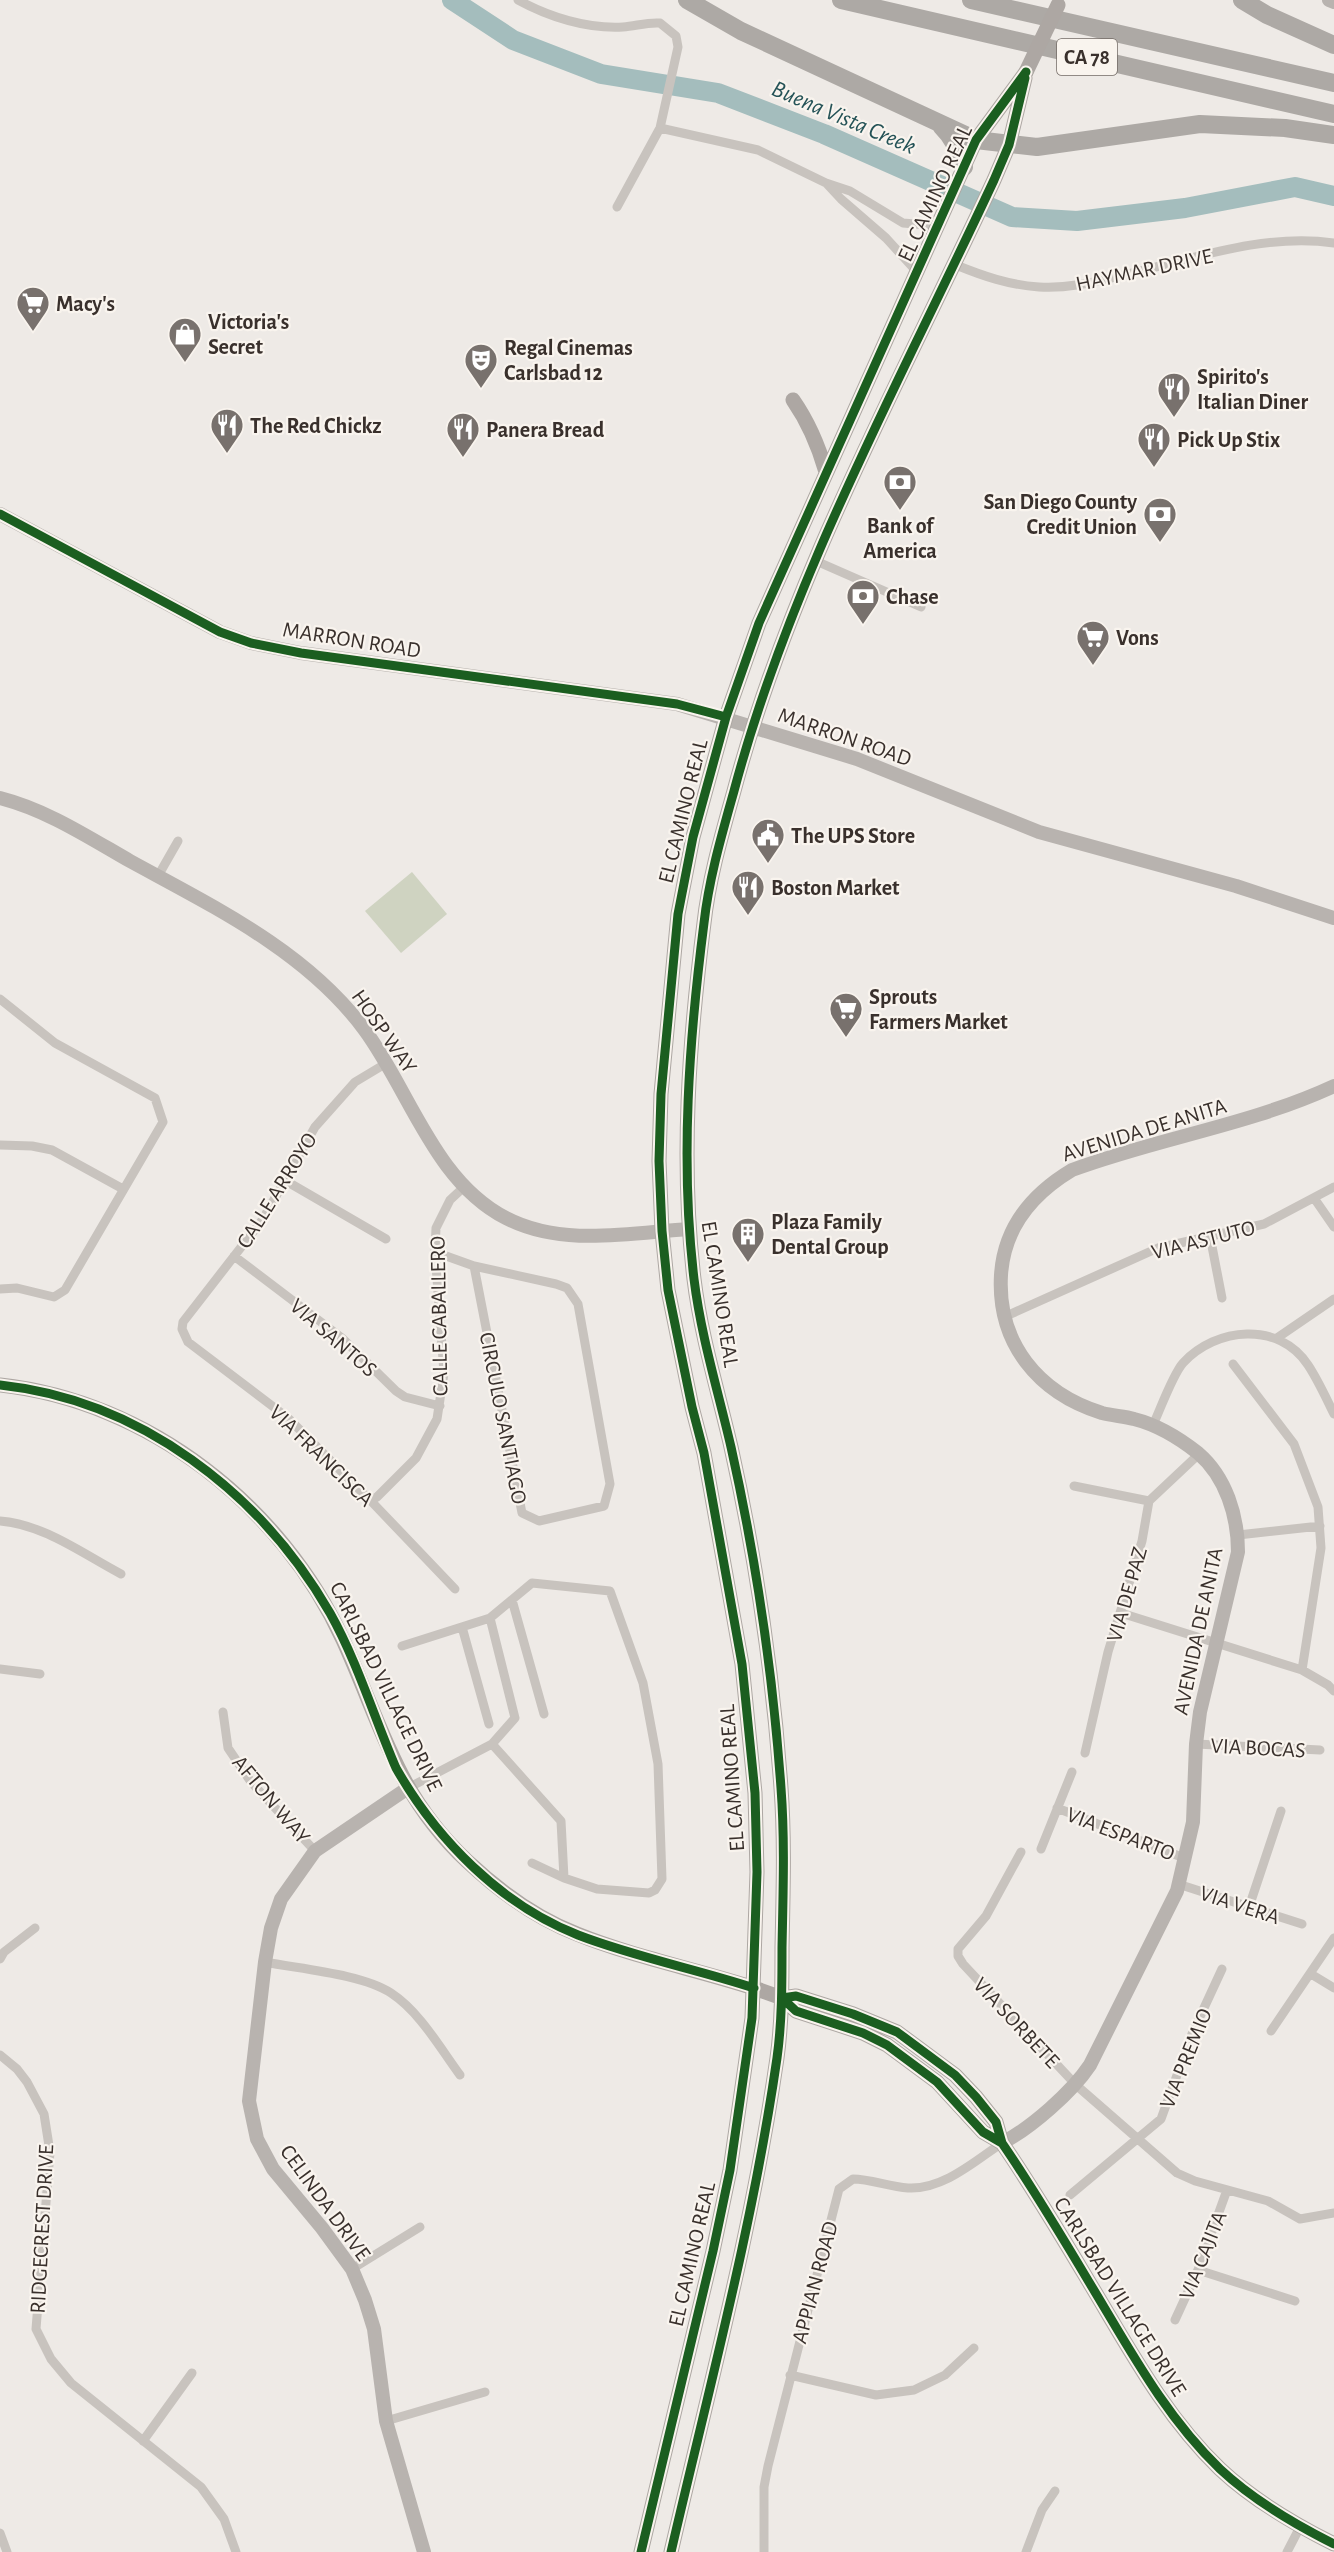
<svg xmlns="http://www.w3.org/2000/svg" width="1334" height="2552" font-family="'Alegreya Sans',sans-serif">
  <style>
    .green { fill: #cfd3c1 }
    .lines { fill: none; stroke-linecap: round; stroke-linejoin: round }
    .river { stroke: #a4bdbd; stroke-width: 20 }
    .street { stroke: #c8c3be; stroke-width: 9 }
    .secondary { stroke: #b8b3af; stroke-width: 14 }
    .primary { stroke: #ada7a3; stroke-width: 15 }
    .highway { stroke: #ada9a5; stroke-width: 18 }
    .primary-bridge { stroke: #ada7a3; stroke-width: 15 }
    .cycleway-casing { stroke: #f9f4ee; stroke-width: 13 }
    .cycleway { stroke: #1b5e20; stroke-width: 9 }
    .labels { text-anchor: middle; stroke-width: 4.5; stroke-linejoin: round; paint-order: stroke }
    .shield { fill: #f9f4ee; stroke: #736b66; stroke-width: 1.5 }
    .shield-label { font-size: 21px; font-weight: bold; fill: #39302c }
    .street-label { font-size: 22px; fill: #39302c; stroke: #f9f4ee }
    .poi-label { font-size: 22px; font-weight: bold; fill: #39302c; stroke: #f9f4ee; text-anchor: start }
    .water-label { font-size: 24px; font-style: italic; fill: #255357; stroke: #f9f4ee }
  </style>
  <rect width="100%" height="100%" fill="#eeeae6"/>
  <path class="green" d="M412,872L447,914L401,953L365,911Z"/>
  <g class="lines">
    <path class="river" d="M452,0L513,40L601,74L718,93L824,134L1012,217L1077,221L1185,208L1295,187L1334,196"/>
    <path class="street" d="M518,0C549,17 587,29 623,27C636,26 647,22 660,23L676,36L678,47L660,128L617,207
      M660,128L758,150L826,183L850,191L903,223L939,226
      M827,184L841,199L886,238L918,273
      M956,265C983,276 1009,285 1039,287C1070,289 1098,281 1128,274C1195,258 1265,233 1334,243
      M816,561L921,607
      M158,876L178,841
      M0,999L55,1043L155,1098L163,1122L65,1290L54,1297L17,1288L0,1289
      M385,1064L355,1082L315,1127L263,1219L183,1322L182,1329L188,1342L288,1418L370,1500L455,1589
      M0,1145L32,1146L52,1150L123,1189
      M286,1181L386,1239
      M1314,1198L1334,1227
      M1210,1236L1222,1298
      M435,1252L474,1266
      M234,1256L342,1338L396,1391L405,1397L440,1406
      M474,1266L556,1284L567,1288L578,1304L610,1484L604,1506L539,1521L522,1513Z
      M1004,1317L1158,1248L1264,1224L1334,1187
      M1277,1338L1334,1299
      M1233,1364L1294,1444L1318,1507L1321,1548L1302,1670
      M1153,1425C1160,1410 1173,1374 1183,1363C1216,1327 1279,1321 1308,1365C1318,1380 1326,1398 1334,1414
      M1074,1486L1149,1501
      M370,1500L377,1497L416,1458L437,1419L444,1373L435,1252L436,1228L450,1200L464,1187
      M0,1521C43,1524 83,1554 121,1574
      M1238,1535L1320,1526
      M512,1600L544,1714
      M1121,1613L1302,1670L1328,1685L1334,1691
      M490,1618L515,1718L492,1744
      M462,1627L489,1724
      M402,1646L490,1618L532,1583L610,1591L643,1683L658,1764L662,1879L655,1890L649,1893L597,1889L564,1878L532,1863
      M0,1669L40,1674
      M223,1712L228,1748L251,1782L315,1851
      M1196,1744L1320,1750
      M1085,1753L1108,1652L1142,1541L1149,1501L1199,1454
      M408,1788L492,1744L561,1821L564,1878
      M1057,1808L1184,1858
      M1041,1849L1072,1772
      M1021,1852L986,1916L958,1949V1956L963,1964L1076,2085L1177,2173L1195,2181L1268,2201L1300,2219L1334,2213
      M1178,1884L1302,1924
      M1249,1907L1281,1811
      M0,1959L4,1952L35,1928
      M265,1962C300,1969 362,1974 391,1993C420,2012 440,2048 460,2075
      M1311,1974L1334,1988
      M1271,2031L1334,1938
      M0,2055L17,2069L27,2082L44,2114L50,2152L36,2329L51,2359L71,2383L201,2487L224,2519L236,2552
      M1070,2195L1161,2119L1192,2034L1222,1969
      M352,2269L420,2227
      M1198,2270L1295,2301
      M1175,2320L1198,2270L1227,2190
      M790,2375L876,2395L914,2390L945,2375L974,2348
      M386,2421L485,2392
      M143,2441L192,2373
      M0,2533L7,2552
      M764,2552V2487L768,2466L839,2189L853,2179C871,2179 889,2187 908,2188C943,2190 975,2161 1002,2143
      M1026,2552L1042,2510L1055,2491
      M1287,2552L1300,2527"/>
    <path class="secondary" d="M1329,0L1334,2
      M0,514L220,632L251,643L301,653L677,704L857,759L1039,832L1236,886L1334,918
      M0,798C47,810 88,837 130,861C214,907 306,951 364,1029C410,1091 434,1181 506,1218C561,1247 630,1233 689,1229
      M408,1788L315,1851L281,1899L271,1928L265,1962L249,2101L257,2139L273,2169L322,2228L352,2269L365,2300L374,2329L386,2421L424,2552
      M1002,2143C1031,2128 1072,2092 1090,2065L1177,1891L1193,1822L1196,1744L1200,1712L1238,1552C1238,1516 1226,1477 1198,1453C1179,1438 1158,1425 1134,1419C1124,1416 1113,1416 1102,1413C1038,1393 997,1343 1001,1275C1004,1227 1032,1194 1072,1170C1158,1138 1250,1125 1334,1086"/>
    <path class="primary" d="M793,400C809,423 818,444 826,472
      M0,1385C148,1401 282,1506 343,1640C381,1723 396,1795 467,1861C499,1891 536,1918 577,1934C634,1957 695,1969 754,1988L782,1998L796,2011L863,2033L887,2045L937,2082L983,2132L1002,2143
      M782,1998L796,1996L853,2014L897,2032L955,2075L976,2097L996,2122L1002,2143C1033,2188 1061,2235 1089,2282C1129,2348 1164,2415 1220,2469C1253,2500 1294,2524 1334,2544
      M641,2552L713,2251L730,2170L752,2018L757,1872L755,1793L742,1664L704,1453L692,1407L668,1290L662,1231L659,1161L661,1094L678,914L693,837L726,717L759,623L976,140L1026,72
      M671,2552C709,2388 753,2225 777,2058C782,2022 782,1985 782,1948C783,1895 785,1841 781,1788C773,1674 756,1559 731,1447C718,1391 701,1336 694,1279C680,1161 689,1040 704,923C709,878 722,834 734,791C791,577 901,380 994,180L1009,145L1025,78"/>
    <path class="highway" d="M687,0L741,31L976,140L1037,147L1200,124L1285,128L1334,135
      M841,0L1334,114
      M971,0L1334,83
      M1242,0L1267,15L1334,45
      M941,126C953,138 959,150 964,167"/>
    <path class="primary-bridge" d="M1026,72L1058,5"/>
    <defs>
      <path id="cycleway" d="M0,514L220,632L251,643L301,653L677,704L726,717
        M0,1385C140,1400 261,1493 330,1613C357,1661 374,1717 396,1768C437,1840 500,1904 578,1935C635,1957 696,1969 754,1988
        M782,1998L796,1996L853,2014L897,2032L955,2075L976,2097L996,2122L1002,2143C1033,2188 1061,2235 1089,2282C1129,2348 1164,2415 1220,2469C1253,2500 1294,2524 1334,2544
        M782,1998L796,2011L863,2033L887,2045L937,2082L983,2132L1002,2143
        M641,2552L713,2251L730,2170L752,2018L757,1872L755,1793L742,1664L704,1453L692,1407L668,1290L662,1231L659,1161L661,1094L678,914L693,837L726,717L759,623L976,140L1026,72
        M671,2552C709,2388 753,2225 777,2058C782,2022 782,1985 782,1948C783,1895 785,1841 781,1788C773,1674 756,1559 731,1447C718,1391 701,1336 694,1279C680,1161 689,1040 704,923C709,878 722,834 734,791C791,577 901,380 994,180L1009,145L1025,78"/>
    </defs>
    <use href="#cycleway" class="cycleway-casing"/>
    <use href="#cycleway" class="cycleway"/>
  </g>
  <defs>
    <symbol id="supermarket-pin" viewBox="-11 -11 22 30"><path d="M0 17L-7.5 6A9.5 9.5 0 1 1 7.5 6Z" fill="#78716d" stroke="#f9f4ee"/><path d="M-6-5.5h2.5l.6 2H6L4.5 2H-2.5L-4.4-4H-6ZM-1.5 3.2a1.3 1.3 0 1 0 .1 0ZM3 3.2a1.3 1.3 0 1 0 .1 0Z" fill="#fff"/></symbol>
    <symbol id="shop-pin" viewBox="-11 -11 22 30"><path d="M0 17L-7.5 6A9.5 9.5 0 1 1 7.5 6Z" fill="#78716d" stroke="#f9f4ee"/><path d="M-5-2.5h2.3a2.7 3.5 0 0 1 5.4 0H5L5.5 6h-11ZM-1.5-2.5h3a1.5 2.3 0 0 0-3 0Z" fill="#fff"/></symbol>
    <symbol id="theatre-pin" viewBox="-11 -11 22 30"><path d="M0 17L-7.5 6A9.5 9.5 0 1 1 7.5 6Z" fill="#78716d" stroke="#f9f4ee"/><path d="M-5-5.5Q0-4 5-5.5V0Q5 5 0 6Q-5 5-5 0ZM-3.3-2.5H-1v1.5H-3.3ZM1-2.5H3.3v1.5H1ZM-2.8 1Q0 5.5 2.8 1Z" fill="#fff"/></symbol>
    <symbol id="restaurant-pin" viewBox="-11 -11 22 30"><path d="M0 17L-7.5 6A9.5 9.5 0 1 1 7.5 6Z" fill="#78716d" stroke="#f9f4ee"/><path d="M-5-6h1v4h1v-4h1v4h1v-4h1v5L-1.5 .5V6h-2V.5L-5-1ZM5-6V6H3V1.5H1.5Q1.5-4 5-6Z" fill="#fff"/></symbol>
    <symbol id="bank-pin" viewBox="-11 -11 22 30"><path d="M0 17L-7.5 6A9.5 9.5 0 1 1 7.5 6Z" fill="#78716d" stroke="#f9f4ee"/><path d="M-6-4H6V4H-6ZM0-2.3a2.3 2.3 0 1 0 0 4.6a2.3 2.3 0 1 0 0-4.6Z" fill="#fff"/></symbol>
    <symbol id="civic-pin" viewBox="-11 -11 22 30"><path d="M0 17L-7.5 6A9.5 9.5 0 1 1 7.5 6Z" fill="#78716d" stroke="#f9f4ee"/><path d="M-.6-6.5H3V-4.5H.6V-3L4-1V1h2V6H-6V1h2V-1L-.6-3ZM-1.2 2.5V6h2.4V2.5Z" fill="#fff"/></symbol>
    <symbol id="building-pin" viewBox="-11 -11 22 30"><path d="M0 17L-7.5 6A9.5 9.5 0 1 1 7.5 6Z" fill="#78716d" stroke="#f9f4ee"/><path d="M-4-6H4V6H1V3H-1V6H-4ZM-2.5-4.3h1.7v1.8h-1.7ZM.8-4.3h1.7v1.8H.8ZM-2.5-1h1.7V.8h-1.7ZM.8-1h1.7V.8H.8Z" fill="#fff"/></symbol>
  </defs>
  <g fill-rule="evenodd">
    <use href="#supermarket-pin" x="14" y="284" width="38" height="52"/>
    <use href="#shop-pin" x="166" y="315" width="38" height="52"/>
    <use href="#theatre-pin" x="462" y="341" width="38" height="52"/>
    <use href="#restaurant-pin" x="1155" y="370" width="38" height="52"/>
    <use href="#restaurant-pin" x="208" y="406" width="38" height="52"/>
    <use href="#restaurant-pin" x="444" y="410" width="38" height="52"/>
    <use href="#restaurant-pin" x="1135" y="420" width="38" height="52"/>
    <use href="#bank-pin" x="881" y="463" width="38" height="52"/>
    <use href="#bank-pin" x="1141" y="495" width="38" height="52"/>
    <use href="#bank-pin" x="844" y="577" width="38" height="52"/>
    <use href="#supermarket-pin" x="1074" y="618" width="38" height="52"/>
    <use href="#civic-pin" x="749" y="816" width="38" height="52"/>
    <use href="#restaurant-pin" x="729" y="868" width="38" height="52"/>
    <use href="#supermarket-pin" x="827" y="990" width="38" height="52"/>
    <use href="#building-pin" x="729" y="1215" width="38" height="52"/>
  </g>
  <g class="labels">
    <rect class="shield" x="1057" y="39" width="60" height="36" rx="4.5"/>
    <g class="shield-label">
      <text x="1087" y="64">CA 78</text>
    </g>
    <g class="street-label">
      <text transform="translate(934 193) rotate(-65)" y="8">EL CAMINO REAL</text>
      <text transform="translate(1144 269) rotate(-12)" y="8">HAYMAR DRIVE</text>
      <text transform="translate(352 639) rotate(9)" y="8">MARRON ROAD</text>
      <text transform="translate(845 736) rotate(19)" y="8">MARRON ROAD</text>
      <text transform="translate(682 811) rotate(-76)" y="8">EL CAMINO REAL</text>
      <text transform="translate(385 1031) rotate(55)" y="8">HOSP WAY</text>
      <text transform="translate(1144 1129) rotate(-17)" y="8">AVENIDA DE ANITA</text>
      <text transform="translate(276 1190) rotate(-58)" y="8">CALLE ARROYO</text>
      <text transform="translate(1203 1239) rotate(-14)" y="8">VIA ASTUTO</text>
      <text transform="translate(721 1294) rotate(81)" y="8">EL CAMINO REAL</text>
      <text transform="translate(438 1316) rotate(-91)" y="8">CALLE CABALLERO</text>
      <text transform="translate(334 1337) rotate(41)" y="8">VIA SANTOS</text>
      <text transform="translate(504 1418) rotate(79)" y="8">CIRCULO SANTIAGO</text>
      <text transform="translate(322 1455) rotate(44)" y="8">VIA FRANCISCA</text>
      <text transform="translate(1126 1594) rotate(-74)" y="8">VIA DE PAZ</text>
      <text transform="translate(1197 1631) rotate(-78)" y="8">AVENIDA DE ANITA</text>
      <text transform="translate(387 1686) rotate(64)" y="8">CARLSBAD VILLAGE DRIVE</text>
      <text transform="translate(1258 1747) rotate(3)" y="8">VIA BOCAS</text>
      <text transform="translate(731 1778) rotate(-94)" y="8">EL CAMINO REAL</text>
      <text transform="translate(272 1799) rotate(50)" y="8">AFTON WAY</text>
      <text transform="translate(1121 1833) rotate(21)" y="8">VIA ESPARTO</text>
      <text transform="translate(1240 1904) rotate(18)" y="8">VIA VERA</text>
      <text transform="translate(1017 2022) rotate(47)" y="8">VIA SORBETE</text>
      <text transform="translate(1185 2058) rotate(-68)" y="8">VIA PREMIO</text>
      <text transform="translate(326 2202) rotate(54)" y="8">CELINDA DRIVE</text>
      <text transform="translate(41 2229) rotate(-87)" y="8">RIDGECREST DRIVE</text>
      <text transform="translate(691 2254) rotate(-77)" y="8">EL CAMINO REAL</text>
      <text transform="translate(1202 2255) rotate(-68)" y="8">VIA CAJITA</text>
      <text transform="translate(814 2282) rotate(-75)" y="8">APPIAN ROAD</text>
      <text transform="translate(1121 2296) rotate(58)" y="8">CARLSBAD VILLAGE DRIVE</text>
    </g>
    <g class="poi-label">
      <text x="56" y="311">Macy's</text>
      <text x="208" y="329">Victoria's<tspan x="208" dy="25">Secret</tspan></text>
      <text x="504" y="355">Regal Cinemas<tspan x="504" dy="25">Carlsbad 12</tspan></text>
      <text x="1197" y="384">Spirito's<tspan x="1197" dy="25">Italian Diner</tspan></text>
      <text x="250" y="433">The Red Chickz</text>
      <text x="486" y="437">Panera Bread</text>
      <text x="1177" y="447">Pick Up Stix</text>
      <text x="1137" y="509" text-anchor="end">San Diego County<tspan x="1137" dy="25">Credit Union</tspan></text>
      <text x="900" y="533" text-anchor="middle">Bank of<tspan x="900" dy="25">America</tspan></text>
      <text x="886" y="604">Chase</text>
      <text x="1116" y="645">Vons</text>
      <text x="791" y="843">The UPS Store</text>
      <text x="771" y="895">Boston Market</text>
      <text x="869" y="1004">Sprouts<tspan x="869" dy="25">Farmers Market</tspan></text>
      <text x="771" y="1229">Plaza Family<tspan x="771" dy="25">Dental Group</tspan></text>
    </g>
    <g class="water-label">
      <text transform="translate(844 117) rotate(23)" y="8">Buena Vista Creek</text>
    </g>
  </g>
</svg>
